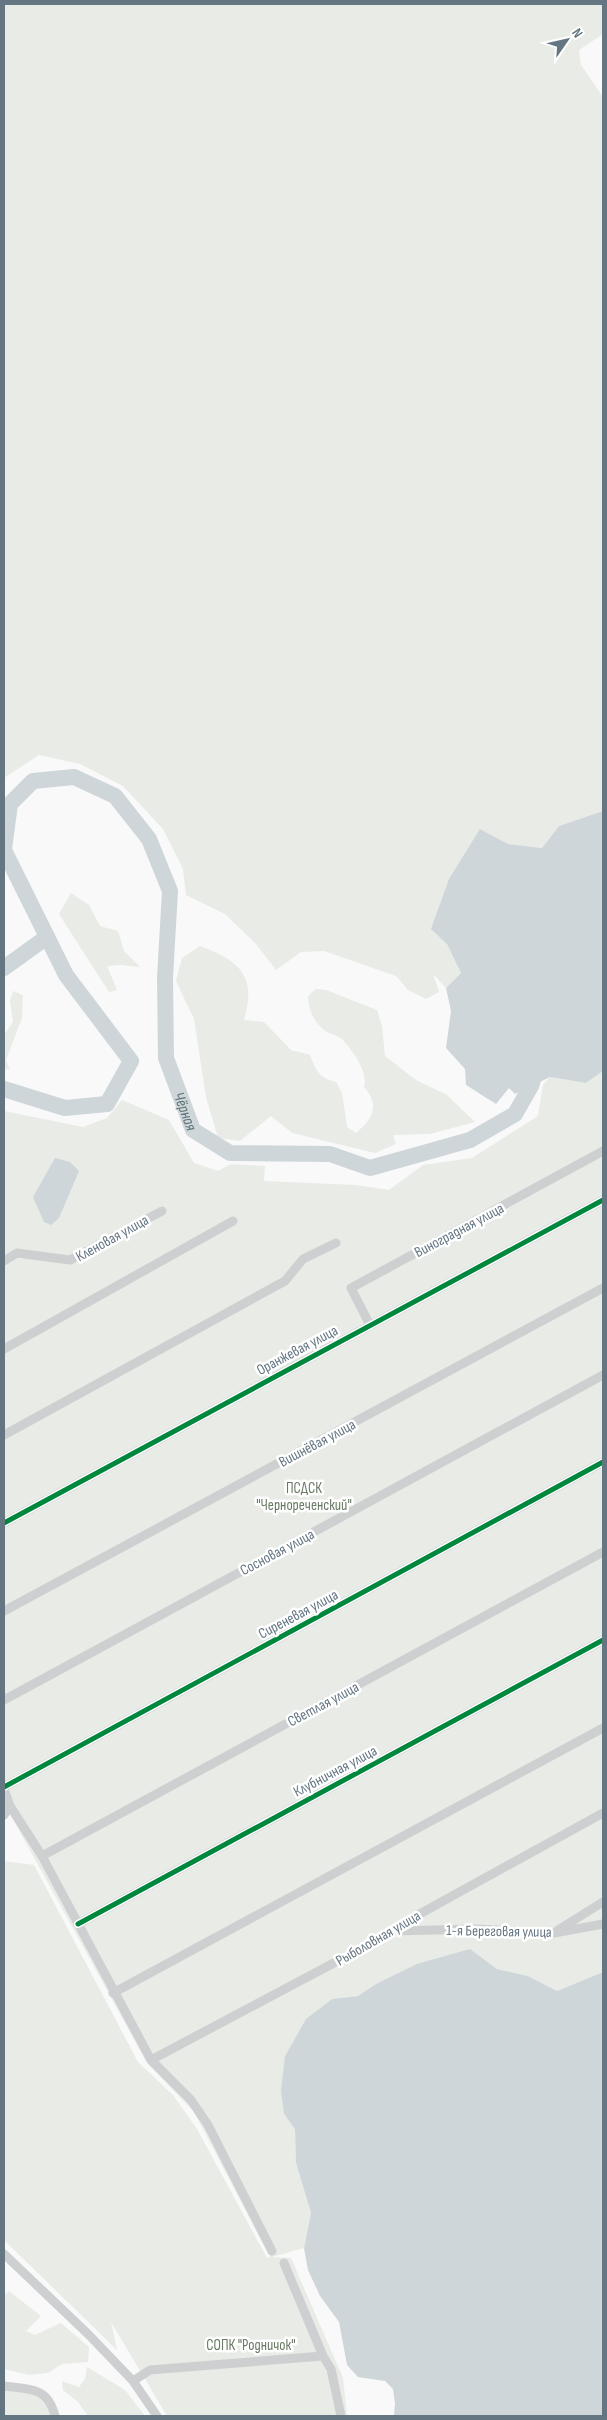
<svg xmlns="http://www.w3.org/2000/svg" width="607" height="2420" font-family="'Sofia Sans Condensed',sans-serif">
  <style>
    .green { fill: #e8ebe6 }
    .water { fill: #ced6d9 }
    .lines { fill: none; stroke-linecap: round; stroke-linejoin: round }
    .river { stroke: #ced6d9; stroke-width: 16 }
    .street { stroke: #cecfd0; stroke-width: 9 }
    .cycleway-casing { stroke: #fff; stroke-width: 8 }
    .cycleway { stroke: #00873e; stroke-width: 5 }
    .labels { text-anchor: middle; stroke-width: 5; stroke-linejoin: round; paint-order: stroke }
    .street-label { font-size: 15px; fill: #657683; stroke: #fff }
    .park-label { font-size: 15px; fill: #687a64; stroke: #fff }
    .water-label { font-size: 16px; font-style: italic; fill: #60757c; stroke: #fff }
  </style>
  <rect width="100%" height="100%" fill="#f9f9f9"/>
  <path class="green" d="M4,4H603V34L579,50L581,65L603,97V811L559,826L542,848L508,844L480,829L447,944L461,973L446,988L433,974L439,992L426,999L408,990L396,976L324,951L301,952L276,970L256,944L225,914L186,895L183,869L163,829L123,786L80,764L39,755L4,778Z
    M71,893L89,905L100,926L118,931L124,951L140,967L120,965L107,966L117,990L109,992L59,914Z
    M200,946C240,961 257,976 244,1020L264,1022L291,1050L310,1055C316,1071 319,1078 336,1082L342,1093L347,1127L356,1133C373,1119 380,1105 364,1087C369,1072 352,1050 342,1039C337,1035 329,1034 324,1030C314,1022 308,1009 308,996L316,989L326,990L377,1010L382,1026L385,1056L416,1080L447,1095L475,1122L430,1134L393,1135L396,1144L375,1153L292,1133L271,1116L240,1141L218,1138L206,1097L194,1019L176,981L182,958Z
    M13,991L23,995L22,1018L6,1060L10,1069L4,1070V1035L13,1022L10,1001Z
    M603,1071V1972L557,1991L528,1976L497,1969L470,1949L376,1984L358,1996L332,1999L306,2020L285,2056L284,2114L295,2129L296,2163L311,2213L304,2248L272,2257L291,2258L343,2378L347,2416H167L111,2322L117,2350L4,2240V1861L34,1865L138,2062L173,2095L197,2129L267,2258L270,2257L194,2112L147,2063L4,1803V1111L83,1127L107,1118L122,1100L169,1120L194,1163L218,1171L231,1164L265,1166L264,1181L356,1185L389,1190L423,1165L472,1158L538,1116L543,1085L550,1077L586,1083Z
    M9,2291L41,2316L26,2331L35,2335L61,2323L89,2347L88,2362L62,2364L48,2373L29,2375L4,2369V2295Z
    M87,2367L125,2390L145,2416H88L78,2402L63,2390L62,2381L79,2387L85,2379Z
    M4,2390L34,2394L49,2403L52,2416H4Z"/>
  <path class="water" d="M603,811V1071L586,1083L550,1077L515,1094L509,1088L496,1104L466,1085L465,1069L446,1048L451,1011L446,988L461,973L447,944L431,929L449,879L480,829L508,844L542,848L559,826Z
    M55,1158L70,1162L79,1171L59,1218L51,1225L44,1222L33,1197Z
    M470,1949L497,1969L528,1976L557,1991L603,1972V2416H394L395,2404L393,2389L385,2381L358,2377L347,2365L339,2322L320,2296L308,2270L304,2248L311,2213L296,2163L295,2129L284,2114L281,2091L285,2056L306,2019L332,1999L358,1996L376,1984L417,1964Z"/>
  <g class="lines">
    <g class="river">
      <path id="s1" d="M4,849L10,804L33,781L74,777L115,796L149,839L170,891L165,977L166,1058L193,1130L230,1153L330,1154L370,1168L470,1140L515,1114L531,1086L538,1064"/>
      <path d="M4,850L66,975L131,1061L107,1104L65,1108L4,1089"/>
      <path d="M4,968L47,937"/>
    </g>
    <path class="street" d="M4,1261L17,1253L70,1260L162,1211
      M370,1325L351,1288L603,1151
      M4,1349L233,1221
      M4,1435L285,1281L303,1259L336,1243
      M4,1523L603,1200
      M4,1611L603,1288
      M4,1700L603,1375
      M4,1787L603,1462
      M4,1789L10,1806L42,1856L151,2060L191,2100L208,2125L272,2251
      M4,1815L10,1806
      M42,1856L603,1552
      M78,1924L603,1640
      M558,1930L603,1902
      M394,1931L475,1929L554,1933L603,1924
      M113,1993L603,1728
      M151,2060L394,1931L416,1916L603,1813
      M4,2254L88,2334L133,2381L157,2416
      M284,2263L323,2356L331,2369L341,2416
      M133,2381L150,2370L323,2356
      M4,2386C30,2389 48,2387 55,2416"/>
    <defs>
      <path id="cycleway" d="M4,1523L603,1200
        M4,1787L603,1462
        M78,1924L603,1640"/>
    </defs>
    <use href="#cycleway" class="cycleway-casing"/>
    <use href="#cycleway" class="cycleway"/>
  </g>
  <g class="labels">
    <g class="street-label">
      <text transform="translate(459 1230) rotate(-28)" y="5">Виноградная улица</text>
      <text transform="translate(112 1238) rotate(-29)" y="5">Кленовая улица</text>
      <text transform="translate(297 1350) rotate(-28)" y="5">Оранжевая улица</text>
      <text transform="translate(317 1443) rotate(-28)" y="5">Вишнёвая улица</text>
      <text transform="translate(277 1552) rotate(-28)" y="5">Сосновая улица</text>
      <text transform="translate(298 1614) rotate(-28)" y="5">Сиреневая улица</text>
      <text transform="translate(323 1704) rotate(-28)" y="5">Светлая улица</text>
      <text transform="translate(335 1771) rotate(-28)" y="5">Клубничная улица</text>
      <text transform="translate(499 1931) rotate(1)" y="5">1-я Береговая улица</text>
      <text transform="translate(378 1938) rotate(-30)" y="5">Рыболовная улица</text>
    </g>
    <g class="park-label">
      <text x="304" y="1493">ПСДСК<tspan x="304" dy="17">"Чернореченский"</tspan></text>
      <text x="251" y="2350">СОПК "Родничок"</text>
    </g>
    <g class="water-label">
      <text dy="6" stroke="none"><textPath href="#s1" startOffset="499">Чёрная</textPath></text>
    </g>
  </g>
  <rect width="607" height="2420" fill="none" stroke="#657683" stroke-width="10"/>
  <g transform="translate(567 40) rotate(56)" stroke="#ffffff" stroke-width="4" paint-order="stroke">
  <path d="M0-4L9 19L0 12L-9 19Z" fill="#657683"/>
  <text y="-8" font-size="14" font-weight="bold" text-anchor="middle" fill="#657683">N</text>
  </g>
</svg>
